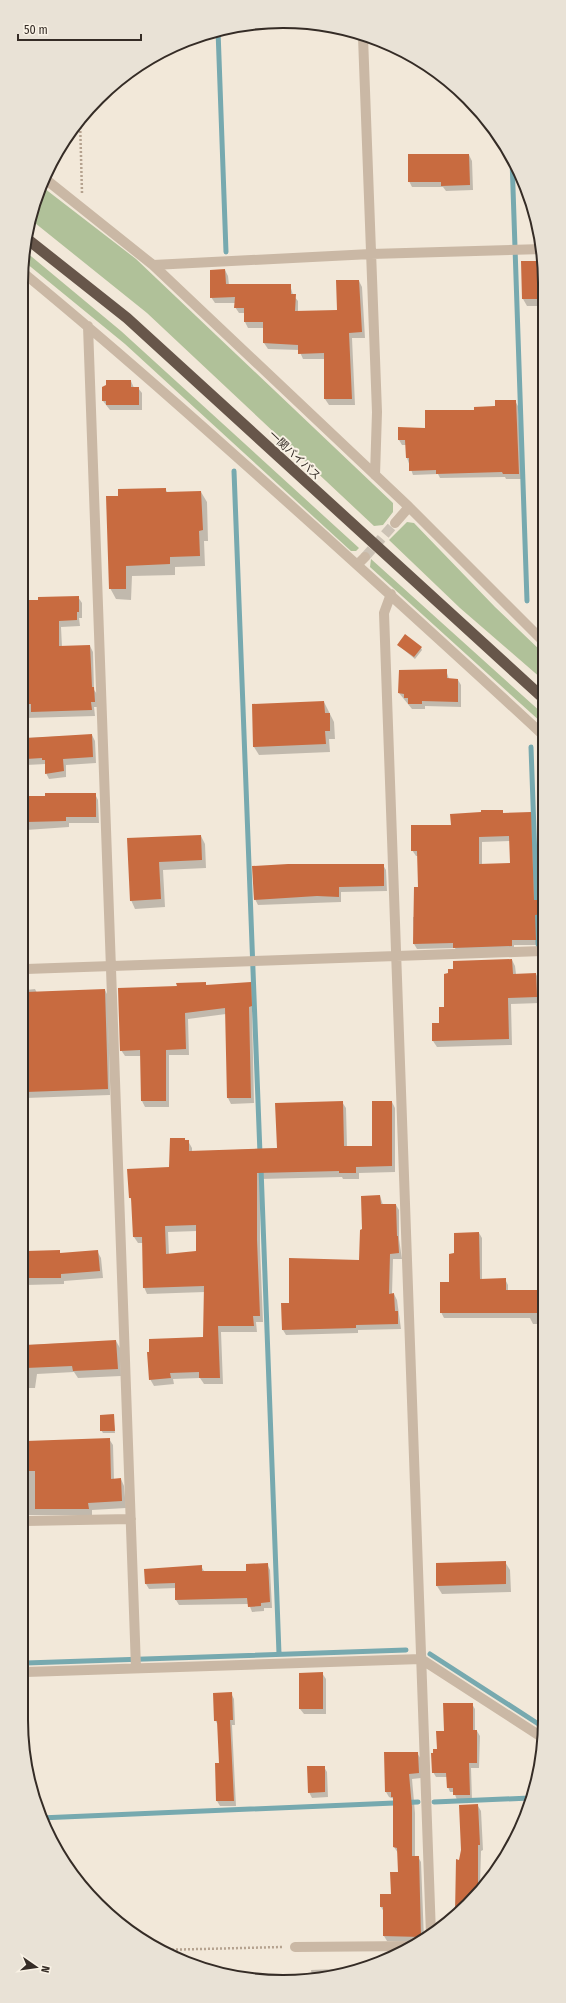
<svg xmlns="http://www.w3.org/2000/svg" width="566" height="2003" font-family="'Fira Sans Condensed','Noto Sans JP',sans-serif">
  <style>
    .green { fill: #b0c199 }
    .shadow { fill: #0003; fill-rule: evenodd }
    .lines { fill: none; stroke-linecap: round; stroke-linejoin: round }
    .stream { stroke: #77a9af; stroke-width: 5 }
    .building { fill: #c86b40; fill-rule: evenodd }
    .minor-tunnel { stroke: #ccc2b5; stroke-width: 10; stroke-dasharray: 10 5; stroke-linecap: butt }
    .path { stroke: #b5a28f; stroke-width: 2.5; stroke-dasharray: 2 2; stroke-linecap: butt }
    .minor { stroke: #cab8a5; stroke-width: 10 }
    .trunk { stroke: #67564a; stroke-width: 11 }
    .labels { text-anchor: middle; stroke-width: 4; stroke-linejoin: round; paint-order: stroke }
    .street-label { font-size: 11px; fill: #352c26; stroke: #f9f2e5 }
    .rim { fill: none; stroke: #352c26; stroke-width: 2 }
  </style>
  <rect width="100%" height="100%" fill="#f2e8d9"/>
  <path class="green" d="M40,185L136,259L393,503V512L383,525L374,526L147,313L30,219Z
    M26,252L121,331L359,548L356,551H351L125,344L26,263Z
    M407,522L414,523L495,607L542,652V679L460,608L389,540Z
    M371,559L542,713V723L370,567Z"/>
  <path class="shadow" d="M469,155L472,161L473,190L446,191L443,187H412L409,181Z
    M543,261V306H527L523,299L522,262Z
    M225,270L228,276L229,285H290L293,295L298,301V312L338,311L359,281L362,287L365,338H352L355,405H329L325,399V359H303L299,350L268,349L264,343V328H248L245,322V313H239L235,307V303H215L211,297Z
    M131,381L134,388H138L142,393V410H110L103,401Z
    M515,401L518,406L522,479H506L505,477L440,478L438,474L413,475L407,458V445H402L399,440L475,411Z
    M165,489L168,493L201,492L207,502L208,541H204L205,566L175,567V575L132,576L131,600L116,599L110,588Z
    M78,597L82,603V618H79L80,626L61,627L62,647L90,646L93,652L94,690L97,694V707H94L95,716L26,718V601Z
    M398,645L421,648L422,650L415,659Z
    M446,670L449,679L458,680L461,685V707L425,706V709H412L399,693Z
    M324,702L334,722L335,739H329L330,752L259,755L254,747L253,705Z
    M92,735L95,741L96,763L66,765V777L49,779L46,773V764L26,765V738Z
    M538,764H542V826L539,822Z
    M95,794L98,800L99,823H69V827L26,830V797Z
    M502,811L504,814L531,813L534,818L536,865H542V937H538L539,945H514V951L457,953L455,948L417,949L414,944L413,917H415L419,888L418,856H416L412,850L452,826ZM510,841L511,864L482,865V842Z
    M201,836L205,844L206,868L163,870L165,907L135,909L131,900L128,839Z
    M383,865L386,870L387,891L341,892V902L258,905L255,899Z
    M512,960L515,966L516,974H536L539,980L540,1003L511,1004L512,1045L437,1047L433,1041L445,1008Z
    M205,983L207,986L250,983L253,989L255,1012H252L254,1103L231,1104L228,1098L226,1014L188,1019L189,1055H169V1107H145L142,1101V1056H125L121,1050L178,987Z
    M35,989L37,993L105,990L108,996L110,1095L26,1098V990Z
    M342,1102L346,1108L347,1147H373L392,1102L395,1108V1172L359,1173V1179H343L342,1177L260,1179V1247L263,1322H256L257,1332H221L223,1384H204L200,1378L173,1379L174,1384L154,1386L150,1379L204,1338L205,1292L147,1294L144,1287L143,1243H138L134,1237L133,1203L130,1197L170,1168L185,1140L188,1141L192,1148V1152L278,1148ZM197,1231V1252L169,1255L168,1232Z
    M380,1196L383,1205H396L399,1210V1239L402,1259H393L392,1294H394L397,1300L401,1329L358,1330V1333L286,1335L283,1330L290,1304L360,1261L363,1230Z
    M479,1233L482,1238V1280L505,1279L508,1285V1291H541V1324H533L530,1318H444L441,1312L450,1283L456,1254Z
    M59,1251L61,1254L97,1251L101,1258L103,1278L64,1281V1284L26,1285V1252Z
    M116,1341L120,1348L121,1376L78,1378L74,1372L37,1374L35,1388H26V1345Z
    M113,1415L115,1433H103L101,1430Z
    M109,1439L113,1445L114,1480L121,1479L124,1486L126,1508L92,1510V1515H26V1442Z
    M505,1562L510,1570L511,1592L442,1594L437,1586Z
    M267,1564L270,1570L272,1608H264V1611L252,1612L249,1604L179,1605L176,1600V1588L149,1589L146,1584L145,1570L201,1566L204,1571L247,1572Z
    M322,1673L326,1679V1714H304L300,1709Z
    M231,1693L234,1699L235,1725H232L236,1806H220L217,1801L216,1764H220L218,1725L215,1720Z
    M472,1704L475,1709V1731H477L480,1736L479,1768H471L472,1800H457L454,1792H450L448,1787L447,1777H436L433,1772L438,1750L445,1732Z
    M417,1753L421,1759V1778L412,1779L415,1813V1857H418L421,1862L424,1940L420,1942L387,1941L384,1936V1912L381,1907L392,1895L399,1873L398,1853L394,1847V1799L389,1797L386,1792Z
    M324,1767L327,1772L328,1797L312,1798L309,1792Z
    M478,1806L481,1811L483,1850L481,1851L480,1885L452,1917V1909H455L460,1861Z
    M334,1969L337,1974L312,1977L311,1970Z"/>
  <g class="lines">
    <path class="stream" d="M218,30L226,252
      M512,159L527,601
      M234,471L260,1154
      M531,747L538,943L541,961
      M261,1168L279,1654
      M430,1654L540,1725
      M26,1663L406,1650
      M434,1802L530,1798
      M40,1818L418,1802"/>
  </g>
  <path class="building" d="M408,154H469L470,185L441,186V182H408Z
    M521,261H543V299H522Z
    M225,269L226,284H291V294H296L295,311L337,310L336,280H359L362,332L349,333L352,399H324V353L298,354V345L263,343V322H244V308H234L235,297L210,298V270Z
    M106,380H131V387H139V405H106V401H102V387L106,385Z
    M495,400H516L519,474H503L502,472L436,474V470L409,471V458H406L405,440H398V427L425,428V410H474V407L495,406Z
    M166,488V492L201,491L203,530L199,531L200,556L170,557V564L126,566V589H109L106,496H118V489Z
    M79,596V612H77V620L59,621V646L90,645L92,687H94L95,702H91L92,710L31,712V704H28L26,669V600H38V597Z
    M405,634L422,647L414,657L397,645Z
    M447,669V678L458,679V702L422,701V704H408V698H404V694L398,693L399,670Z
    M324,701L325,713H330V731H325L326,744L253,747L252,704Z
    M92,734L93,757L63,759L64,771L45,774V760H42V758L26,759V738Z
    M45,793H96V817H66V821L26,822V796H45Z
    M481,810H503V813L531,812L534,900H542V914L535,915L536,940H512V946L453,948V943L413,944L414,887H418L417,851H411V825H451L450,814L481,812ZM509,836L510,863L479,864V837Z
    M201,835L202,860L159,862L161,899L130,901L127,838Z
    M288,864H384V886L339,887V897L317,896L254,900L252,866Z
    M512,959L513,974L536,973L537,997L508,998L509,1039L432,1041V1023H439V1007H444V974L448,973V969H453V961Z
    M206,982V985L251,982L252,1006L249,1007L251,1098H227L225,1008L185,1013L186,1049L166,1050V1101H141L140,1050L120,1051L118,988L177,986L176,983Z
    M105,989L108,1089L26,1092V992Z
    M343,1101L344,1146H372V1101H392V1166L356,1167V1173H339V1171L257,1173V1240L260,1316H253L254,1326H218L220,1378H199V1372L170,1373L171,1378L149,1380L147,1352H149V1339L203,1337L204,1286L143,1288L142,1237H133L131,1198H129L127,1169L169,1167L170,1138H185V1140H189V1151L277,1148L275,1103ZM196,1225V1251L166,1254L165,1226Z
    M380,1195L381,1204H396L397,1236H398L399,1253L390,1254L389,1294L394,1293L395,1311H398V1324L356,1325V1328L282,1330L281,1303H289V1258L359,1260L360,1230L362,1229L361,1196Z
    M479,1232L480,1279L506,1278V1290H541V1313H440V1282H449V1254L454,1253V1233Z
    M60,1250V1253L98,1250L100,1271L61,1274V1278H26V1251Z
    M116,1340L118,1369L73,1371L72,1366L26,1368V1345Z
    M114,1414L115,1431H100V1415Z
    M110,1438L111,1479L121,1478L122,1501L88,1503L89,1509H35V1471H26V1441Z
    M506,1561V1584L436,1586V1563Z
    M268,1563L270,1602L261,1603V1606L248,1607L247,1598L175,1600V1583L145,1584L144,1569L202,1565V1571H246V1564Z
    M323,1672V1709H299V1673Z
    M232,1692L233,1720H230L234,1801H216L215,1763H219L217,1721H214L213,1693Z
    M443,1703H473V1730H477V1763H469L470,1795H453V1788H447L446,1773H432L431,1753H433V1749H437L436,1731H444Z
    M384,1752H418L419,1773L409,1774L412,1807V1856H419L421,1937L383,1936V1907H380V1894H391L390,1872H398L397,1848L393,1847V1797H391V1792H385Z
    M307,1766H325V1792L308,1793Z
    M478,1804L480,1845H478V1888L455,1914L456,1859L459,1860L461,1850L459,1805Z"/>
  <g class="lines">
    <path class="minor-tunnel" d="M365,557L395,523"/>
    <path class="path" d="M80,119L82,193
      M160,1950L283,1947"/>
    <path class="minor" d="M363,37L377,412L375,475
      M44,178L153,265L409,507L542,640
      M153,265L371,254L543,249
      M26,275C128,359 226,447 324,535C397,601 470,667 542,734
      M88,326L136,1668
      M395,523L409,507
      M357,565L365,557
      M391,594L384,613L431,1935
      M26,969L542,951
      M26,1521L131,1519
      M26,1672L421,1659L540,1736
      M295,1947L414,1946"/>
    <path class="trunk" d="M26,238L127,318L542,697"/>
  </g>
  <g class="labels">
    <g class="street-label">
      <text transform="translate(295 455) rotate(43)" y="4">一関バイパス</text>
    </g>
  </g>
  <path d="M0 0H566V2003H0ZM283 28H283A255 255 0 0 1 538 283V1720A255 255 0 0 1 283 1975H283A255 255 0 0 1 28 1720V283A255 255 0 0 1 283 28Z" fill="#e9e2d6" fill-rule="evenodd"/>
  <path class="rim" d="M283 28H283A255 255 0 0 1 538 283V1720A255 255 0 0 1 283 1975H283A255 255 0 0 1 28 1720V283A255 255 0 0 1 283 28Z"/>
  <g transform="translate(36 1967) rotate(103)" stroke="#f9f2e5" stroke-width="3" paint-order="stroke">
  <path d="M0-3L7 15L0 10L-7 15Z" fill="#352c26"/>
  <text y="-6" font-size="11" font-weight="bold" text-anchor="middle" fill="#352c26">N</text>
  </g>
  <path d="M18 34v6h123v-6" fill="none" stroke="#352c26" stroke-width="2"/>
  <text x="24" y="34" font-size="12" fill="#352c26" stroke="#f9f2e5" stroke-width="3" paint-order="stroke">50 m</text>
</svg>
